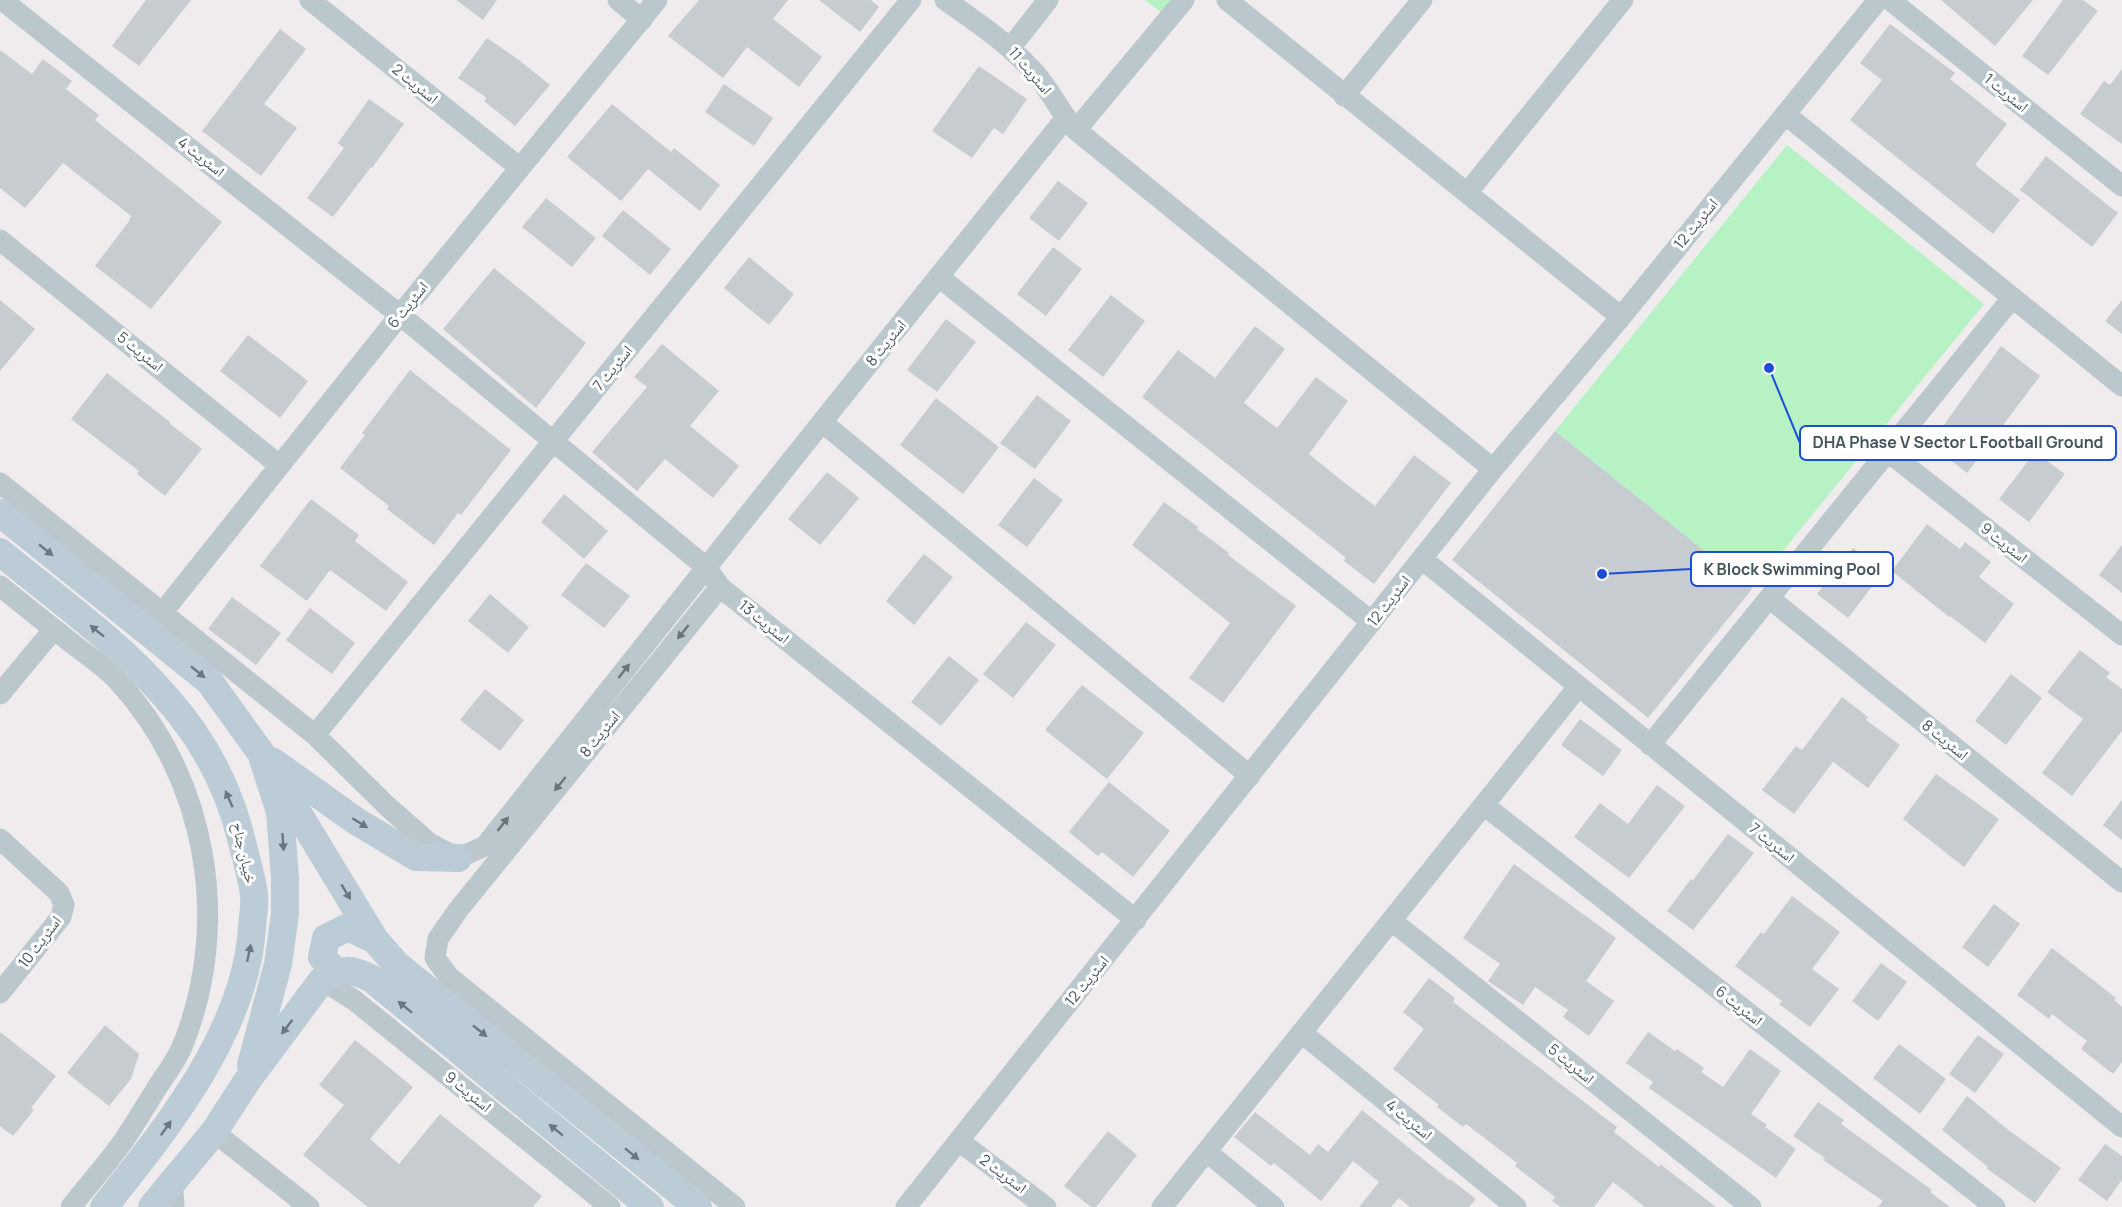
<svg xmlns="http://www.w3.org/2000/svg" width="2122" height="1207" font-family="Manrope,'Noto Naskh Arabic',sans-serif">
  <style>
    .green { fill: #b6f2c4 }
    .building { fill: #c6ccd0 }
    .lines { fill: none; stroke-linecap: round; stroke-linejoin: round }
    .street { stroke: #bac7cd; stroke-width: 21 }
    .secondary { stroke: #bbccd6; stroke-width: 28 }
    .oneway { fill: #687880 }
    .oneway2 { fill: #67767d }
    .labels { text-anchor: middle; stroke-width: 6; stroke-linejoin: round; paint-order: stroke }
    .street-label { font-size: 15px; fill: #44545b; stroke: #fff }
    .leader { fill: none; stroke: #1d4ed8; stroke-width: 2 }
    .callout-dot { fill: #1d4ed8; stroke: #fff; stroke-width: 2 }
    .callout { fill: #fff; stroke: #1d4ed8; stroke-width: 2 }
    .callout-label { font-size: 16px; text-anchor: middle; font-weight: bold; fill: #44545b }
  </style>
  <rect width="100%" height="100%" fill="#f0eced"/>
  <path class="green" d="M1145,0H1178L1166,16Z
    M1787,145L1984,304L1752,589L1555,431Z"/>
  <path class="building" d="M146,0H191L139,66L112,46Z
    M456,0H497L483,20Z
    M699,0H788L773,19L822,57L799,87L747,47L723,78L668,36Z
    M819,0H871L879,7L860,32Z
    M1941,0H2033L1995,46Z
    M2063,0H2083L2098,11L2048,75L2022,56Z
    M1890,24L1955,73L1950,79L2007,124L1975,165L2020,200L1993,234L1850,120L1882,80L1860,63Z
    M280,29L306,49L264,104L297,128L261,176L202,131Z
    M487,38L519,60L550,85L515,126L484,101L487,98L458,78Z
    M0,50L32,74L43,59L72,81L66,89L99,115L95,120L222,222L151,309L95,266L130,220L129,219L131,216L63,163L25,208L0,188Z
    M979,66L1027,99L1003,134L994,128L972,158L932,131Z
    M2122,69V144L2080,114L2104,81L2110,85Z
    M724,84L773,118L754,146L705,112Z
    M369,99L404,124L372,168L371,167L333,217L307,198L344,148L338,143Z
    M612,104L671,152L674,148L720,185L700,211L648,169L621,201L567,157Z
    M2046,156L2118,213L2092,247L2020,190Z
    M1058,181L1088,203L1059,241L1029,218Z
    M546,198L596,238L572,267L522,227Z
    M623,210L671,249L650,275L602,236Z
    M1053,247L1082,269L1046,316L1017,294Z
    M749,257L794,294L769,325L724,288Z
    M494,268L586,343L536,408L443,329Z
    M1111,295L1145,321L1103,377L1068,350Z
    M0,300L35,329L0,371Z
    M2122,300V334L2105,321Z
    M946,319L976,342L937,392L907,370Z
    M1255,326L1285,349L1244,403L1277,428L1316,377L1348,401L1309,454L1341,480L1375,506L1414,455L1451,483L1374,584L1344,561L1346,558L1142,397L1178,350L1215,378Z
    M248,335L308,381L280,418L220,371Z
    M662,344L719,391L690,426L739,466L713,498L665,459L637,491L592,452L647,387L634,377Z
    M2001,346L2040,376L1967,473L1930,444Z
    M410,370L511,450L461,515L458,513L434,545L387,509L389,506L340,468L365,435L362,433Z
    M107,373L170,422L169,423L202,449L165,496L137,474L139,471L71,419Z
    M1037,395L1071,421L1035,469L1000,443Z
    M936,398L999,447L963,494L900,445Z
    M1555,431L1752,589L1648,718L1452,560Z
    M2035,452L2065,474L2029,522L1999,499Z
    M827,472L859,498L820,545L788,519Z
    M1034,478L1063,500L1027,547L998,525Z
    M564,494L608,531L584,559L541,522Z
    M311,499L359,535L355,541L408,582L386,611L330,570L307,601L260,566Z
    M1164,502L1198,527L1197,529L1229,553L1228,555L1296,606L1223,703L1189,678L1230,623L1132,545Z
    M1927,524L1960,549L1965,542L1991,562L1979,577L2014,604L1985,643L1950,616L1949,617L1892,571Z
    M2122,545V593L2099,575Z
    M1853,548L1884,571L1848,618L1817,594Z
    M924,554L953,577L914,625L886,601Z
    M586,563L630,596L604,628L561,595Z
    M490,594L529,627L508,653L468,621Z
    M232,597L281,633L256,665L208,629Z
    M310,608L355,643L332,674L286,640Z
    M1026,622L1056,645L1013,698L983,674Z
    M2080,650L2110,673L2106,677L2122,689V731L2072,796L2042,773L2083,719L2047,692Z
    M949,656L979,680L941,726L911,702Z
    M2011,674L2042,698L2006,745L1975,721Z
    M1082,685L1144,733L1107,779L1045,730Z
    M485,689L524,720L500,751L460,720Z
    M1842,697L1868,717L1866,720L1900,745L1868,788L1833,762L1794,814L1762,790L1796,746L1802,750Z
    M1580,719L1622,750L1603,776L1561,745Z
    M1936,774L1999,819L1964,867L1903,819Z
    M1109,782L1170,831L1133,877L1102,852L1098,856L1069,832Z
    M1657,785L1685,806L1629,878L1574,837L1600,803L1628,824Z
    M2122,800V840L2103,825Z
    M1728,834L1754,853L1693,930L1667,911L1691,879L1693,880Z
    M1514,864L1616,938L1586,981L1614,1001L1589,1036L1563,1017L1568,1010L1535,987L1523,1005L1488,981L1500,964L1463,938Z
    M1792,896L1840,932L1812,969L1839,989L1810,1027L1779,1004L1782,1001L1735,966L1761,932L1764,934Z
    M1994,904L2020,924L1988,967L1962,947Z
    M2052,948L2116,998L2114,1000L2122,1007V1062L2113,1074L2081,1049L2087,1041L2052,1014L2049,1019L2017,995Z
    M1881,963L1907,982L1878,1021L1852,1001Z
    M1429,978L1455,998L1453,1002L1617,1127L1614,1132L1659,1167L1660,1164L1716,1207H1645L1613,1182L1594,1207H1561L1552,1201L1555,1197L1515,1166L1517,1163L1466,1124L1463,1127L1437,1107L1439,1105L1393,1069L1424,1029L1403,1012Z
    M105,1025L139,1054L131,1079L109,1106L67,1073Z
    M0,1032L56,1076L31,1108L34,1110L13,1136L0,1126Z
    M1648,1032L1675,1051L1677,1049L1704,1068L1701,1072L1723,1087L1750,1049L1781,1071L1751,1114L1767,1125L1765,1127L1796,1149L1776,1178L1649,1088L1653,1082L1626,1063Z
    M1978,1035L2004,1054L1975,1093L1949,1074Z
    M355,1040L413,1087L370,1139L399,1164L440,1114L542,1196L533,1207H368L303,1155L344,1105L319,1085Z
    M1899,1044L1946,1079L1920,1114L1873,1078Z
    M1967,1096L2011,1132L2061,1168L2035,1203L1986,1168L1988,1167L1942,1130Z
    M1818,1102L1844,1120L1841,1124L1932,1190L1930,1192L1950,1207H1878L1883,1201L1823,1160L1825,1158L1793,1136Z
    M1362,1110L1449,1180L1450,1179L1476,1199L1469,1207H1410L1399,1198L1391,1207H1359L1379,1182L1353,1161L1321,1201L1274,1163L1271,1166L1234,1137L1255,1112L1310,1155L1318,1144L1328,1152Z
    M1108,1131L1137,1155L1096,1207H1091L1064,1186Z
    M2105,1144L2122,1156V1180L2107,1201L2078,1180Z"/>
  <g class="lines">
    <path class="street" d="M2,0L400,315L707,568L720,587L1136,920
      M310,0L520,168
      M618,0L642,20
      M945,0C978,23 1008,43 1035,73C1051,91 1060,113 1076,130L1493,469
      M1227,0L1621,317
      M1890,0L2122,186
      M1011,47L1048,0
      M1344,96L1422,0
      M1785,114L2122,386
      M1076,130L1184,0
      M1467,193L1623,0
      M0,240L279,465
      M939,277L1372,622
      M822,422L1250,776
      M1887,451L2122,635
      M0,483L315,735L387,806L429,843L458,858L485,846L822,422L1065,119
      M1422,559L2122,1127
      M0,586C26,607 52,628 78,648C91,658 106,668 117,680C208,778 232,924 182,1047C176,1061 166,1074 158,1086C147,1104 136,1122 124,1140C108,1163 88,1185 71,1207
      M720,587L458,910L438,939L435,958L449,977L735,1207
      M1769,598L2122,882
      M162,613L400,315L657,0
      M0,694L54,629
      M315,735L911,0
      M1650,745L2012,298
      M1484,805L1995,1207
      M0,839L59,893L64,905L61,917L0,993
      M1392,921L1751,1207
      M322,980L354,1000L610,1207
      M1302,1033L1516,1207
      M214,1132L309,1207
      M959,1141L1046,1207
      M1207,1152L1274,1207
      M172,1183L174,1204L172,1207
      M906,1207L1493,469L1621,317L1878,0
      M1162,1207L1578,687"/>
    <path class="secondary" d="M0,513L209,681L261,753L280,812L285,878V914L278,964L251,1065
      M0,552C56,598 117,641 164,695C202,737 229,787 242,842C246,859 252,877 254,895C255,905 253,916 252,927C246,1031 166,1129 104,1207
      M272,761L356,821L416,857L458,858
      M281,785L375,940L397,965L698,1207
      M336,972L322,957L326,938L348,927L375,940
      M152,1207L214,1132L247,1081L322,980C342,968 351,968 372,979L650,1207"/>
  </g>
  <defs><path id="oneway-solid" d="M-6-.8H1V-3.2L6.5 0L1 3.2V.8H-6Z" transform="scale(1.5)"/></defs>
  <g class="oneway">
    <use href="#oneway-solid" transform="translate(46 550) rotate(39)"/>
    <use href="#oneway-solid" transform="translate(97 631) rotate(-141)"/>
    <use href="#oneway-solid" transform="translate(198 672) rotate(39)"/>
    <use href="#oneway-solid" transform="translate(229 799) rotate(-114)"/>
    <use href="#oneway-solid" transform="translate(360 823) rotate(32)"/>
    <use href="#oneway-solid" transform="translate(283 842) rotate(86)"/>
    <use href="#oneway-solid" transform="translate(346 892) rotate(59)"/>
    <use href="#oneway-solid" transform="translate(249 953) rotate(-78)"/>
    <use href="#oneway-solid" transform="translate(405 1007) rotate(-141)"/>
    <use href="#oneway-solid" transform="translate(287 1027) rotate(127)"/>
    <use href="#oneway-solid" transform="translate(480 1031) rotate(39)"/>
    <use href="#oneway-solid" transform="translate(166 1128) rotate(-55)"/>
    <use href="#oneway-solid" transform="translate(556 1130) rotate(-141)"/>
    <use href="#oneway-solid" transform="translate(632 1154) rotate(39)"/>
  </g>
  <g class="oneway2">
    <use href="#oneway-solid" transform="translate(683 632) rotate(129)"/>
    <use href="#oneway-solid" transform="translate(624 671) rotate(-52)"/>
    <use href="#oneway-solid" transform="translate(560 784) rotate(129)"/>
    <use href="#oneway-solid" transform="translate(503 824) rotate(-52)"/>
  </g>
  <g class="labels">
    <g class="street-label">
      <text transform="translate(1030 71) rotate(49)" y="5">اسٹریٹ 11</text>
      <text transform="translate(415 84) rotate(39)" y="5">اسٹریٹ 2</text>
      <text transform="translate(2006 93) rotate(39)" y="5">اسٹریٹ 1</text>
      <text transform="translate(201 157) rotate(38)" y="5">اسٹریٹ 4</text>
      <text transform="translate(1696 224) rotate(-51)" y="5">اسٹریٹ 12</text>
      <text transform="translate(408 305) rotate(-51)" y="5">اسٹریٹ 6</text>
      <text transform="translate(886 343) rotate(-51)" y="5">اسٹریٹ 8</text>
      <text transform="translate(140 352) rotate(39)" y="5">اسٹریٹ 5</text>
      <text transform="translate(613 368) rotate(-51)" y="5">اسٹریٹ 7</text>
      <text transform="translate(2004 543) rotate(38)" y="5">اسٹریٹ 9</text>
      <text transform="translate(1389 601) rotate(-52)" y="5">اسٹریٹ 12</text>
      <text transform="translate(764 622) rotate(39)" y="5">اسٹریٹ 13</text>
      <text transform="translate(600 734) rotate(-51)" y="5">اسٹریٹ 8</text>
      <text transform="translate(1945 740) rotate(39)" y="5">اسٹریٹ 8</text>
      <text transform="translate(1772 843) rotate(39)" y="5">اسٹریٹ 7</text>
      <text transform="translate(244 853) rotate(77)" y="5">خیبان جناح</text>
      <text transform="translate(40 942) rotate(-53)" y="5">اسٹریٹ 10</text>
      <text transform="translate(1087 981) rotate(-51)" y="5">اسٹریٹ 12</text>
      <text transform="translate(1739 1006) rotate(38)" y="5">اسٹریٹ 6</text>
      <text transform="translate(1571 1064) rotate(39)" y="5">اسٹریٹ 5</text>
      <text transform="translate(468 1092) rotate(39)" y="5">اسٹریٹ 9</text>
      <text transform="translate(1409 1120) rotate(39)" y="5">اسٹریٹ 4</text>
      <text transform="translate(1003 1174) rotate(37)" y="5">اسٹریٹ 2</text>
    </g>
  </g>
  <path class="leader" d="M1769 368L1800 443M1602 574L1691 569"/>
  <g class="callout-dot">
    <circle cx="1769" cy="368" r="6"/>
    <circle cx="1602" cy="574" r="6"/>
  </g>
  <g class="callout">
    <rect x="1800" y="426" width="316" height="34" rx="6"/>
    <rect x="1691" y="552" width="202" height="34" rx="6"/>
  </g>
  <g class="callout-label">
    <text x="1958" y="448">DHA Phase V Sector L Football Ground</text>
    <text x="1792" y="575">K Block Swimming Pool</text>
  </g>
</svg>
